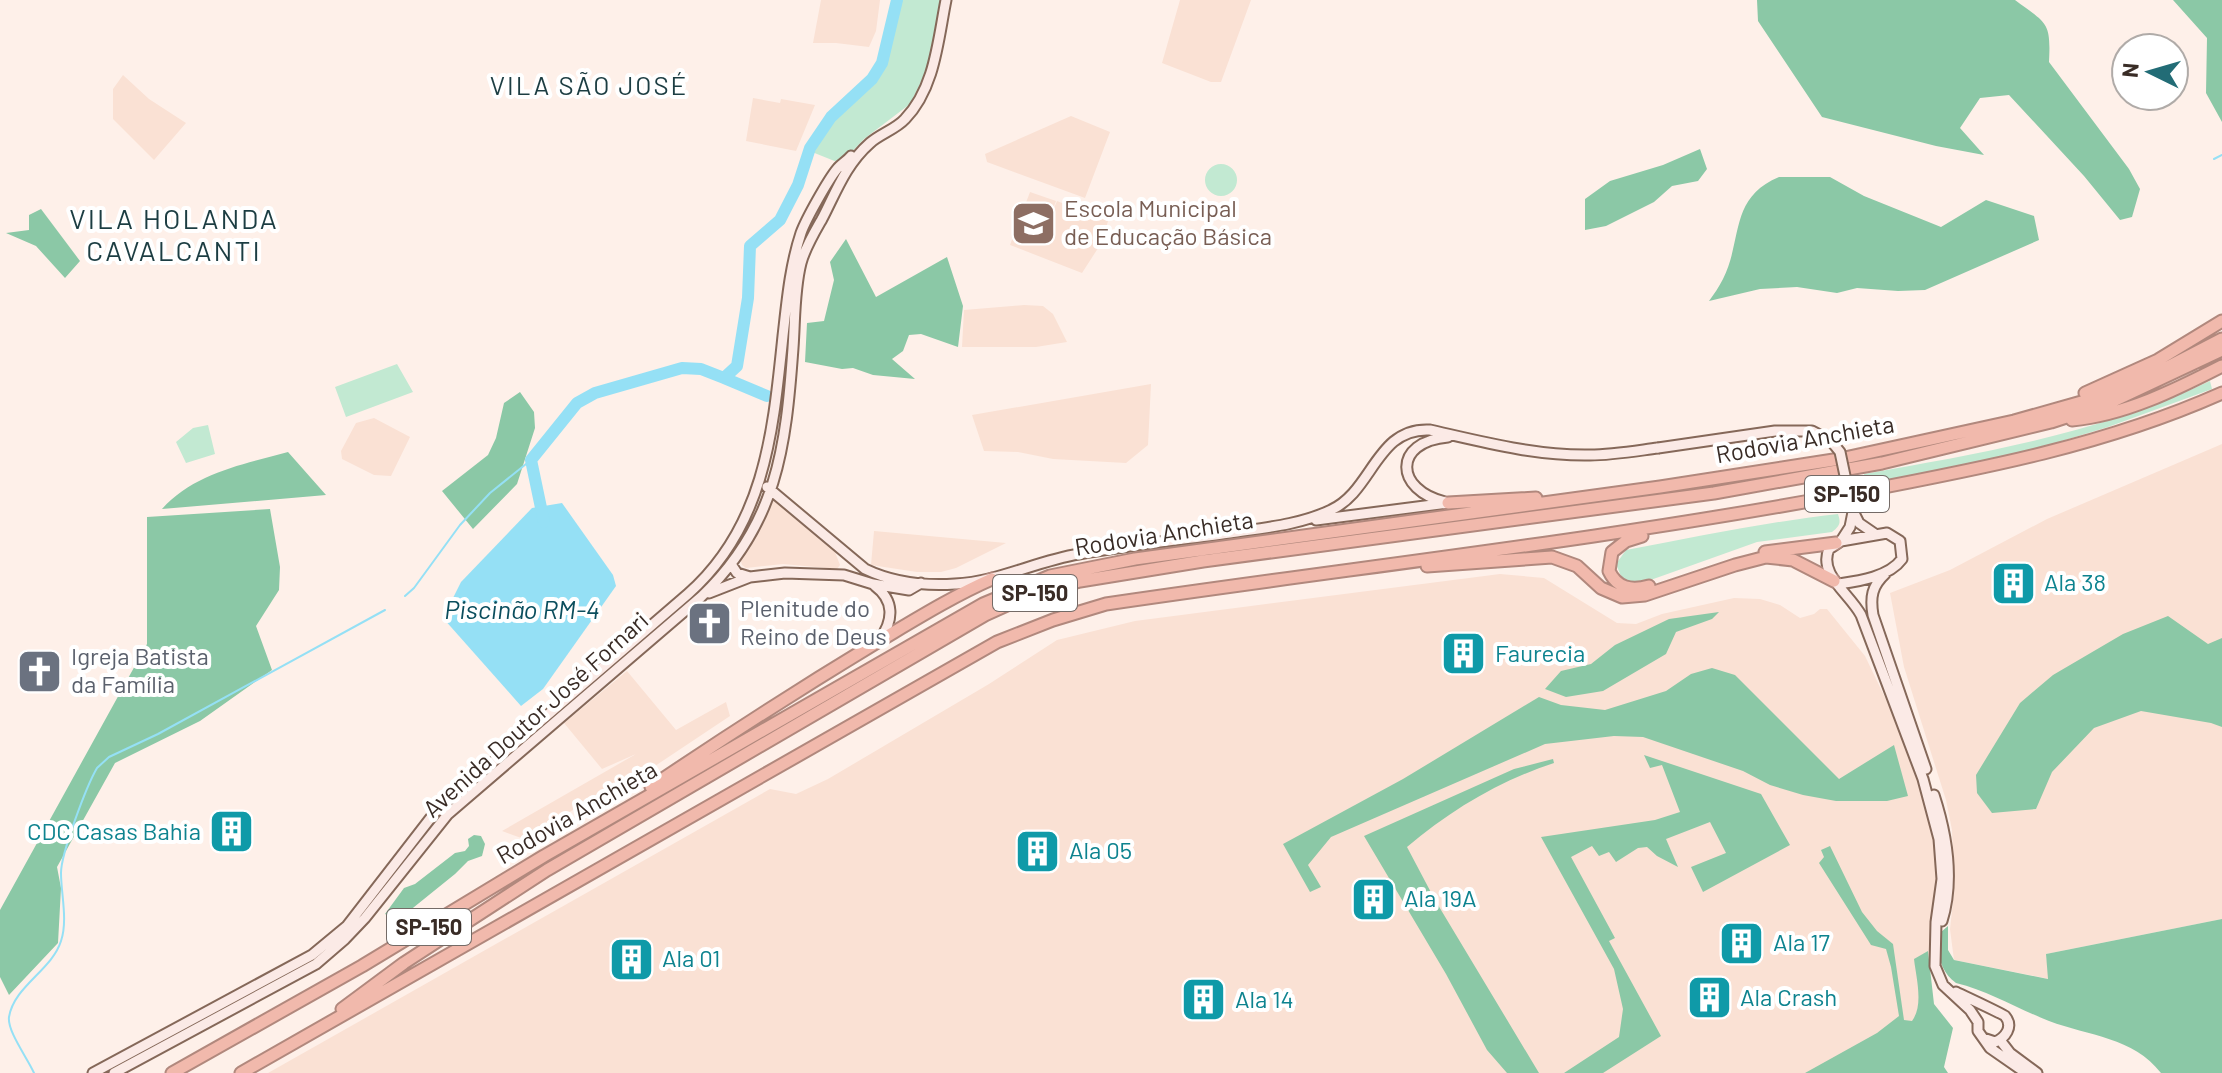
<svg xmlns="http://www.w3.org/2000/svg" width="2222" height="1073" font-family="Barlow,sans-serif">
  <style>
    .built { fill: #fae1d4 }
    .green { fill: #c2e9d2 }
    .forest { fill: #8bc8a6 }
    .water { fill: #95e0f5 }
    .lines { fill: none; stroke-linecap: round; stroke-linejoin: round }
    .stream { stroke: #95e0f5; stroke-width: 2 }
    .river { stroke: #95e0f5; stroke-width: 12 }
    .secondary-casing { stroke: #856859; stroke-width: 13 }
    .highway-casing { stroke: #b1887d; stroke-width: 15 }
    .secondary { stroke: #fbeae6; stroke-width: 9 }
    .highway { stroke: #f1b9ac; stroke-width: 11 }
    .secondary-bridge-casing { stroke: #856859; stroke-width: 13; stroke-linecap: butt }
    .secondary-bridge { stroke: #fbeae6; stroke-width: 9 }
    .labels { text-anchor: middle; stroke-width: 8; stroke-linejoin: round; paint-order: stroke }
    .shield { fill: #fff; stroke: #746b67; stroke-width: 2 }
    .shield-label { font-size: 22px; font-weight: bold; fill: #392c26 }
    .education-label { font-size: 24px; fill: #785e54; stroke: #fff; text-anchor: start }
    .street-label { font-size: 24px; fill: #392c26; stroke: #fff }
    .culture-label { font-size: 24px; fill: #0d838f; stroke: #fff; text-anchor: start }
    .worship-label { font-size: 24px; fill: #5b616d; stroke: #fff; text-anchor: start }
    .neighbourhood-label { font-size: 26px; letter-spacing: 2px; fill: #1c3d42; stroke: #fff }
    .water-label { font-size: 26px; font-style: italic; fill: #0b4e5d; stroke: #fff }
    .quarter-label { font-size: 28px; letter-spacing: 2px; fill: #1c3d42; stroke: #fff }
  </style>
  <rect width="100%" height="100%" fill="#fef0e9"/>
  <path class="built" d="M821,0H880L876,31L869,47L836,43H813Z
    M1180,0H1251L1221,82H1211L1162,63Z
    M123,75L149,99L186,123L154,160L113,119V89Z
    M753,98L780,103L781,99L815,105L796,151L746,141Z
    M1071,116L1110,132L1085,198L987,162L985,154Z
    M1030,192L1056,201L1051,215L1057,201L1108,221L1102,242L1082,273L1010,245Z
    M1024,305L1043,306L1053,314L1067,342L1036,347H962L964,310Z
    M1151,384L1148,445L1126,463L1053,459L1018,452L984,451L972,415Z
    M374,418L410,437L391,476L374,475L342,459L341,451L356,423Z
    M2222,444V919L2046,954L2049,979L1954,960L1950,929L1954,892L1952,830L1946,800L1904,667L1890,593L1950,570L2047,519Z
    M772,500L779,502L835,552L840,565L837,569L783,564L746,568L742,565L740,558Z
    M874,531L1006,543L956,568L941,572H917L871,565Z
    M1500,574L1544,578L1617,623L1636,624L1662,614L1734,598L1760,599L1780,605L1800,618L1814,614L1820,609H1827L1865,656L1904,737L1928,800L1939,865L1930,940L1920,1073H268L770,789L796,794L828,779L989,684L1057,640L1135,621Z
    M627,671L676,730L726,702L730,716L637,778L605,791L524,839L502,831L636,754L602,769L564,723Z"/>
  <path class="green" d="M900,0H943L930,64L910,104L864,139L844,160L837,162L812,152L833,120L874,80L883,64Z
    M1205 180a16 16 0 1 1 32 0a16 16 0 1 1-32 0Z
    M397,364L413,392L346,417L335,387Z
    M2210,381L2212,389L2108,427L2042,447L1867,487L1864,474C1982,453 2101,433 2210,381Z
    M208,425L215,454L186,463L176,442L193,428Z
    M1838,514C1841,523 1840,526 1832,532L1757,542L1645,582L1623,581L1616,564L1626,550C1696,537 1766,522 1838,514Z"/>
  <path class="forest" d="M1757,0H2015C2047,24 2051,21 2049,62L2129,169L2140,189L2132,217L2120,220L2084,176L2009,95L1980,98L1960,128L1984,155L1936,146L1822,117L1758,21Z
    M2173,0H2222V122L2206,93L2207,38Z
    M1700,149L1707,169L1698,181L1672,186L1654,202L1606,226L1585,230V199L1610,181L1663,165Z
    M1779,177H1830L1864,196L1941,227L1986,200L2034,216L2039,240L1925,290L1898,291L1857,288L1837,293L1797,287L1760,289L1709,301C1714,294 1719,287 1723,279C1743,239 1729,198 1779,177Z
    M41,209L80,261L65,278L36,246L6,233L29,230V215Z
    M846,239L876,297L947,257L963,306L958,347L921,334L909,335L903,351L892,359L915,379L873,375L853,368L842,369L805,362L807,323L824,321L834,280L830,262Z
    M520,392L534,412L535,428L517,484L473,529L442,491L488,455L496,438L504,403Z
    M288,452L326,495L162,509C194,473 244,464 288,452Z
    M270,509L280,567L279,590L256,626L272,670L200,721L115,763L57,867L61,888L58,943L9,995L0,977V910L147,644V517Z
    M1719,612L1712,619L1676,632L1666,654L1603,691L1566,697L1545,689L1561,671L1591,664L1615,645L1669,619Z
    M2168,616L2208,644L2222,638V727L2211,723L2141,711L2094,728L2052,772L2036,809L1992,813L1977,793L1976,775L2020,703L2053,675L2123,634Z
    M1712,668L1735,675L1839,779L1894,745L1908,796L1887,801H1836L1803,795L1770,785L1743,771L1643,737L1614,736L1545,744L1331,837L1308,865L1321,887L1310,892L1283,844L1403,779L1539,697L1561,705L1605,710L1666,691L1691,674Z
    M1644,755L1761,794L1790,845L1703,892L1691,867L1726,853L1710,822L1666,839L1678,867L1657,856L1647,847L1638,848L1616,862L1609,852L1599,856L1592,846L1571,857L1615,938L1609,941L1661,1036L1603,1073H1564L1619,1037L1623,1009L1614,969L1541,837L1655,820L1680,812L1662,765L1650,768Z
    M1553,759L1554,763C1499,781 1451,810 1407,847L1435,900L1539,1073H1507L1487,1050L1446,974L1364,836L1514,769Z
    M474,835L481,836L485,844L482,856L468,861L455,874L398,920L385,914L404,888L415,884L455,853L465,851L469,846L468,839Z
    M1830,846L1862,912L1877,931L1893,944L1904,1020L1912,1021C1924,1005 1916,977 1914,959L1928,951L1934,1004L1953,1028L1944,1067L1948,1073H1805L1877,1033L1899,1016L1891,967L1886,949L1871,945L1819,863L1824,857L1821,850Z
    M2222,919V1073H2161C2133,1037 2089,1036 2049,1021C2018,1009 1989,991 1956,983C1939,970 1936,952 1941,932L1948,926V950L1954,960L2048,979L2046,954Z"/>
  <path class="water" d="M562,503L613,575L616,586L543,689L521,706L443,618L461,582L532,508Z"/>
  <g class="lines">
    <path class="stream" d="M2214,159L2222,155
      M405,596L414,588L460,525L490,493L531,460
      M34,1073C28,1059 7,1031 9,1017C14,986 52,970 61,941C68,920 61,894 61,873C61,853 87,785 97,768L109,757L158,734L385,610"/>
    <path class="river" d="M724,378L767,396
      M544,522L531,460L577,403L595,393L682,368L701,369L724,378L737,366L748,298L750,246L780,220L798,185L810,148L831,117L872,79L882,63L897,0"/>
    <defs>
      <path id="secondary" d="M767,487L865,569C892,582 925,586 955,584C998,582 1036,561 1079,554C1129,545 1179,540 1230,533C1263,528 1300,525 1331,510C1373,491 1376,427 1430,430C1483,442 1536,456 1590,455C1612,455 1635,451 1658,448
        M1445,502C1395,490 1392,442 1448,437
        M1852,509L1859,523L1875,534
        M1316,520L1448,503
        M1841,541L1850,527L1853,512
        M731,564L737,573L750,577L785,573L844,575L873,584L909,590L921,583
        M1885,574C1872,586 1870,597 1873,615L1926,769
        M1838,584C1859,581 1889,577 1902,559L1900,541L1887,533L1841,541L1829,549C1818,574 1849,593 1861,615L1923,779L1939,839L1942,879L1936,922L1935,966L1943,985L1970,1010L1978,1022V1031L1990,1048L2026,1073
        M875,586C894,600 894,620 880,639
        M709,593L750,577
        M1934,795C1947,835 1955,879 1942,921
        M1956,992C1964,996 2003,1014 2005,1016C2014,1027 2005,1038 1995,1042L1983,1038
        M2000,1040L2010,1053L2037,1073
        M93,1073L312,955L347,926L436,811L688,594C765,526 773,432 783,336C787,301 790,266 801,233C806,219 828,180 837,169C841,164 847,161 851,156
        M114,1073L316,964L345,939L365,918L448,814L701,597C777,525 786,447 793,348C795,321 794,290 801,263C805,248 814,233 822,219C836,192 846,164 870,143C880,134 896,129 905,119C935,88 938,40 946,0"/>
      <path id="highway" d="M2085,393L2158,360L2222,321
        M2072,420C2125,415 2175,390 2222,366
        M1448,503L1536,498
        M1642,536L1626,541L1612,552L1609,571C1617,588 1631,591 1649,586
        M1765,552L1836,543
        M1427,566L1552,557L1577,566L1601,588L1622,597L1645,595L1735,565L1766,557L1793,560L1834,581
        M651,787C725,737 798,690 874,644C913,621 951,597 992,579
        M342,1009L404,963L547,870L985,615L1031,594L1080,581L1203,561L1714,493L1882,463L2051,422L2109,403L2222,350
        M172,1073L362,966L544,856L983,604L1050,576L1135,559L1660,487L1840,459L1918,442L2014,421L2085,401L2166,368L2222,339
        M241,1073L997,642L1053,620L1106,604C1350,568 1595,541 1837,496C1968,471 2099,448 2222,393"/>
    </defs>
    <use href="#secondary" class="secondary-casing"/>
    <use href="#highway" class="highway-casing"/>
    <use href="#secondary" class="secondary"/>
    <use href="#highway" class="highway"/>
    <defs>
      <path id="secondary-bridge" d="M1658,448L1775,431H1812L1831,441L1840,452L1852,509"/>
    </defs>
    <use href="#secondary-bridge" class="secondary-bridge-casing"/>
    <use href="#secondary-bridge" class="secondary-bridge"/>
  </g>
  <defs>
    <symbol id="school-square" viewBox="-11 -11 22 22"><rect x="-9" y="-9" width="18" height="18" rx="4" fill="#8d6e63" stroke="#fff"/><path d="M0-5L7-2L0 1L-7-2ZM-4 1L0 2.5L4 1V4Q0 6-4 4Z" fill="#fff"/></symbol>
    <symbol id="building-square" viewBox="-11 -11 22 22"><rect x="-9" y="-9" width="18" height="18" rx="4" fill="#0f9aa8" stroke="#fff"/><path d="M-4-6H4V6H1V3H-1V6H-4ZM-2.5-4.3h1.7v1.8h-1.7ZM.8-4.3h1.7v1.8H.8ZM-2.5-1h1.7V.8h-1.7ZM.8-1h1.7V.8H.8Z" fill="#fff"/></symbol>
    <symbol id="church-square" viewBox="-11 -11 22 22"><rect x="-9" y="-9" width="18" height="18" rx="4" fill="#6b7280" stroke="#fff"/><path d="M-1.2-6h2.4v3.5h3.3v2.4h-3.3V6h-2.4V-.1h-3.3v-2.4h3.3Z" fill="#fff"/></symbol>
  </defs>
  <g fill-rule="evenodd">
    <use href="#school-square" x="1008" y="198" width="51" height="51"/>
    <use href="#building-square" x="1988" y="558" width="51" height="51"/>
    <use href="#church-square" x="684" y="598" width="51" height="51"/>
    <use href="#building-square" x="1438" y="628" width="51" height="51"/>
    <use href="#church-square" x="14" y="646" width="51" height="51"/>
    <use href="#building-square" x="206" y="806" width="51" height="51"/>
    <use href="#building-square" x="1012" y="826" width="51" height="51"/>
    <use href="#building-square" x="1348" y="874" width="51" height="51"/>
    <use href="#building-square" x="1716" y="918" width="51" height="51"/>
    <use href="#building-square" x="606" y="934" width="51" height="51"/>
    <use href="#building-square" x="1684" y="972" width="51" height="51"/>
    <use href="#building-square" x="1178" y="974" width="51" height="51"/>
  </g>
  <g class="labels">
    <g class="shield">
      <rect x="1805" y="476" width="84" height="36" rx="6"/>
      <rect x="993" y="575" width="84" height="36" rx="6"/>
      <rect x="387" y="909" width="84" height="36" rx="6"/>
    </g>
    <g class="shield-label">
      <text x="1847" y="502">SP-150</text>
      <text x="1035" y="601">SP-150</text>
      <text x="429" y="935">SP-150</text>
    </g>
    <g class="education-label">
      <text x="1064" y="217">Escola Municipal<tspan x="1064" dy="28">de Educação Básica</tspan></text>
    </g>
    <g class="street-label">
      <text transform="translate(1805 440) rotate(-10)" y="8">Rodovia Anchieta</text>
      <text transform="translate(1164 534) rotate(-9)" y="8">Rodovia Anchieta</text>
      <text transform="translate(536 715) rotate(-42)" y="8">Avenida Doutor José Fornari</text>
      <text transform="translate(577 813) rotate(-30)" y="8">Rodovia Anchieta</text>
    </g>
    <g class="culture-label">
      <text x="2044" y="591">Ala 38</text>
      <text x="1495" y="662">Faurecia</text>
      <text x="201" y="840" text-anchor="end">CDC Casas Bahia</text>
      <text x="1069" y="859">Ala 05</text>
      <text x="1404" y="907">Ala 19A</text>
      <text x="1773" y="951">Ala 17</text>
      <text x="662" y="967">Ala 01</text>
      <text x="1740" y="1006">Ala Crash</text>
      <text x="1235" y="1008">Ala 14</text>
    </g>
    <g class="worship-label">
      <text x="740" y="617">Plenitude do<tspan x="740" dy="28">Reino de Deus</tspan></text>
      <text x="71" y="665">Igreja Batista<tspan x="71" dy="28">da Família</tspan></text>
    </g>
    <g class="neighbourhood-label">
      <text x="589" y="95">VILA SÃO JOSÉ</text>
    </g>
    <g class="water-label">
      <text x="522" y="619">Piscinão RM-4</text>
    </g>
    <g class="quarter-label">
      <text x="174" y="229">VILA HOLANDA<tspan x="174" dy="32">CAVALCANTI</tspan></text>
    </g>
  </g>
  <g transform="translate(2150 72) rotate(275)"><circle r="38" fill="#ffffff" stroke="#b0aba8" stroke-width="2"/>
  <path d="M0-6L14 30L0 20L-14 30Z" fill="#226c76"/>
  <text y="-12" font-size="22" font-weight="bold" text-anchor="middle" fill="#392c26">N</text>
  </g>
</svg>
